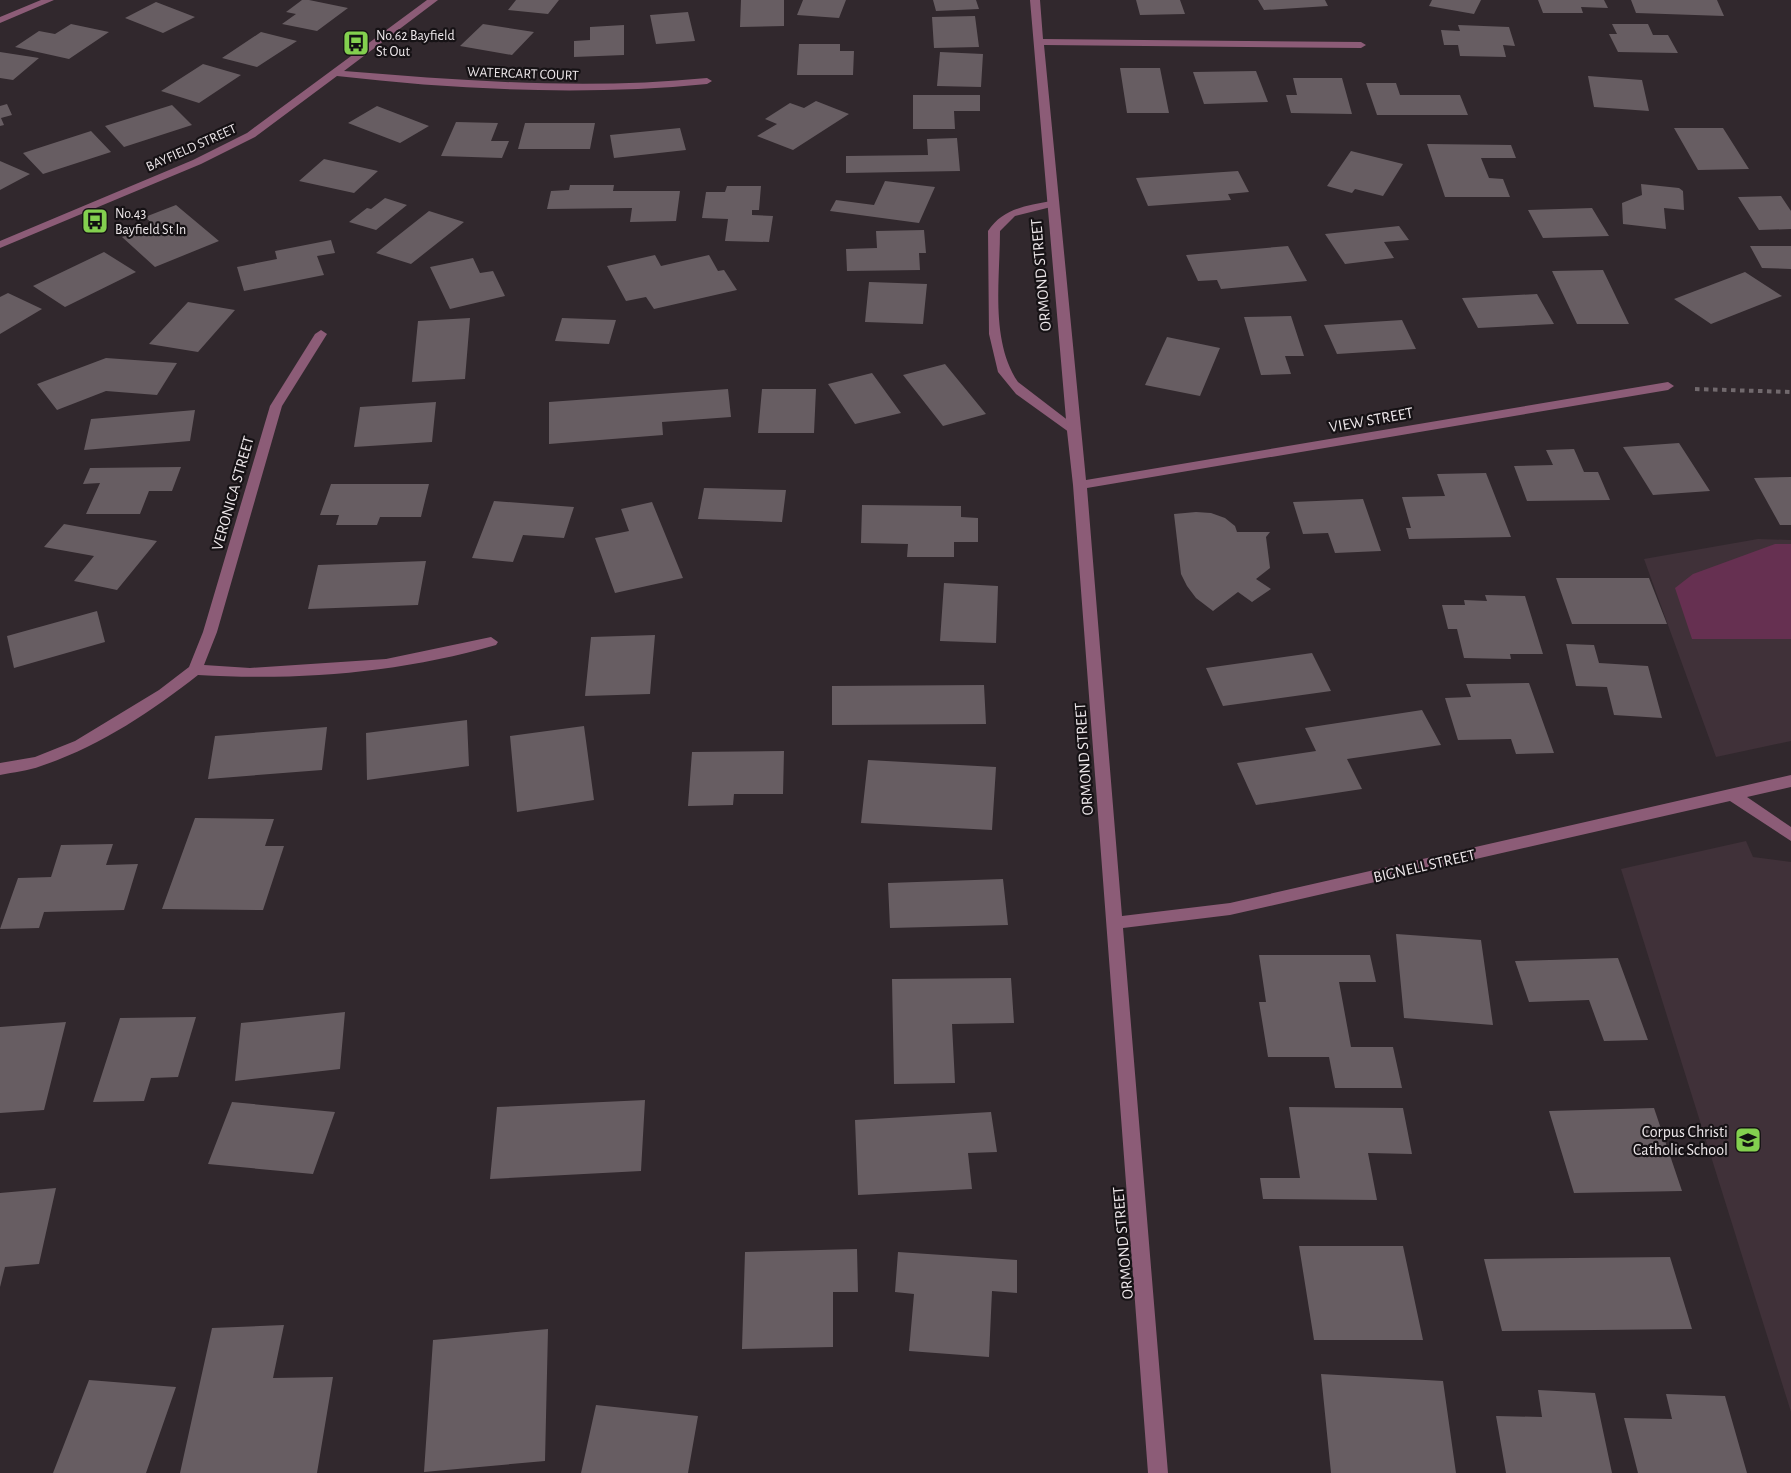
<svg xmlns="http://www.w3.org/2000/svg" width="1791" height="1473" font-family="'Alegreya Sans',sans-serif">
  <style>
    .built { fill: #403139 }
    .green { fill: #663051 }
    .building { fill: #675d62 }
    .lines { fill: none; stroke-linecap: round; stroke-linejoin: round }
    .path { stroke: #71696d; stroke-width: 4; stroke-dasharray: 4.5 4.5; stroke-linecap: butt }
    .service { fill: #8c5c77; fill-rule: evenodd }
    .minor { fill: #8c5c77; fill-rule: evenodd }
    .labels { text-anchor: middle; stroke-width: 4.5; stroke-linejoin: round; paint-order: stroke }
    .far-poi-label { font-size: 14px; fill: #ede7ea; stroke: #161215; text-anchor: start }
    .far-street-label { font-size: 14px; fill: #ede7ea; stroke: #161215 }
    .street-label { font-size: 16px; fill: #ede7ea; stroke: #161215 }
    .poi-label { font-size: 16px; fill: #ede7ea; stroke: #161215; text-anchor: end }
  </style>
  <rect width="100%" height="100%" fill="#31282d"/>
  <path class="built" d="M1758,539L1791,540V741L1716,757L1644,559Z
    M1746,841L1753,857L1791,862V1412L1621,869Z"/>
  <path class="green" d="M1775,544H1791V639H1692L1675,588L1693,574Z"/>
  <path class="building" d="M302,0H309L348,8L317,31L282,24L296,14L286,12Z
    M516,0H559L548,14L508,10Z
    M741,0H784V26L740,27Z
    M803,0H846L839,18L797,15Z
    M933,0H976L979,9L936,11Z
    M1136,0H1180L1185,14L1140,15Z
    M1258,0H1325L1328,6L1264,10Z
    M1432,0H1481L1474,14L1429,6Z
    M1538,0H1604L1608,8L1581,7L1583,13H1543Z
    M1631,0H1717L1724,16L1636,13Z
    M156,2L195,17L163,33L125,18Z
    M688,12L695,41L656,44L650,15Z
    M975,16L979,47L934,48L932,17Z
    M71,24L109,32L69,59L15,47L39,31L55,34Z
    M483,24L534,32L512,55L460,46Z
    M1612,24H1648L1653,35H1668L1678,53L1618,52L1609,34H1617Z
    M624,25V55L574,57V41L590,40V27Z
    M1458,25L1509,27L1515,46L1503,45L1506,57L1460,56L1458,45H1444L1441,30L1460,31Z
    M261,32L297,41L257,67L222,58Z
    M799,44H840V51H854L853,75H797Z
    M0,52L39,58L13,80L0,78Z
    M940,52L983,54L981,87L937,86Z
    M203,64L241,75L199,103L161,91Z
    M1120,68H1160L1169,113H1127Z
    M1256,71L1268,102L1204,104L1193,72Z
    M1588,76L1642,80L1649,111L1594,107Z
    M1293,78H1342L1352,114L1291,113L1286,95H1297Z
    M1366,83H1396L1400,95H1460L1468,115H1377Z
    M913,95H980V111H954L955,129H913Z
    M816,101L849,114L793,150L757,136L777,124L765,119L790,103L804,108Z
    M7,104L12,115L1,118L4,125L0,126V106Z
    M172,105L192,125L124,147L105,126Z
    M377,106L429,126L400,143L348,123Z
    M456,122L498,123L491,141H509L502,158L441,156Z
    M525,123H595L590,149H518Z
    M680,128L686,150L614,158L610,135Z
    M1674,128H1723L1749,169L1698,170Z
    M91,131L111,152L43,174L23,153Z
    M957,138L960,171L846,173V156L928,155L927,139Z
    M1427,144L1511,145L1516,158H1481L1489,178L1503,179L1510,197H1445Z
    M1351,151L1403,164L1383,196L1355,189L1352,193L1327,186Z
    M324,159L378,171L354,193L299,181Z
    M0,161L30,174L0,190Z
    M1238,171L1249,192L1228,194L1231,200L1148,206L1136,178Z
    M885,181L935,187L919,223L830,211L836,200L874,205Z
    M1641,184L1679,188L1683,191L1684,210L1664,208L1666,229L1623,224L1622,203L1642,195Z
    M570,185H614L613,191H680L676,221L630,222L632,208L547,209L551,191L569,190Z
    M727,186H761L759,210H752V215L773,216L769,242L725,241L728,219L702,218L706,192H725Z
    M1781,196L1791,211V229L1759,230L1738,197Z
    M385,198L407,205L376,230L349,222L367,208L371,209Z
    M176,205L219,241L155,267L122,237L154,225L145,217Z
    M1592,208L1609,236L1543,238L1528,210Z
    M429,211L464,222L411,264L376,253Z
    M1399,226L1409,240L1384,242L1394,258L1345,264L1325,234Z
    M924,230L926,253H919L920,270L847,271L846,249L877,248L876,231Z
    M331,240L335,253L317,256L324,275L244,291L237,267L277,259L275,251Z
    M1288,246L1307,281L1221,289L1217,280L1198,281L1186,255Z
    M1750,246H1791V269L1762,268Z
    M104,252L136,272L65,307L33,286Z
    M655,255L661,266L709,255L718,271L724,270L737,290L654,309L646,297L626,301L607,266Z
    M473,258L480,273L493,271L505,296L450,309L430,267Z
    M1603,270L1629,324H1577L1552,271Z
    M1745,272L1782,296L1711,324L1674,299Z
    M869,282L927,284L923,324L865,322Z
    M8,293L42,309L0,334V297Z
    M1537,294L1554,324L1478,328L1462,298Z
    M188,302L235,310L198,352L149,344Z
    M1291,316L1304,356H1285L1291,374L1261,375L1244,317Z
    M470,318L465,379L412,382L418,321Z
    M562,318L616,320L609,344L555,341Z
    M1402,320L1416,349L1337,354L1324,325Z
    M1167,337L1220,348L1200,396L1145,385Z
    M106,358L177,363L157,395L106,391L57,410L37,384Z
    M945,364L986,414L943,426L903,375Z
    M872,373L901,413L855,424L828,384Z
    M728,389L731,417L662,422L663,435L549,444V402Z
    M762,389H816L814,433H758Z
    M436,402L432,442L354,447L360,407Z
    M195,410L190,441L84,450L91,419Z
    M1679,443L1710,491L1653,495L1623,447Z
    M1574,449L1584,472H1598L1610,500L1527,501L1514,466L1553,465L1546,450Z
    M181,467L172,491H149L140,514H86L100,483L83,484L90,468Z
    M1486,473L1511,537L1409,539L1406,528H1411L1402,497L1445,496L1437,474Z
    M1791,477V525H1780L1754,478Z
    M331,484H429L421,517H380L377,525H336L339,515H320Z
    M704,488L786,490L782,522L698,519Z
    M1363,499L1381,551L1335,553L1328,533L1303,534L1293,502Z
    M494,501L574,507L564,538L523,535L513,562L472,558Z
    M652,502L683,578L615,593L595,538L629,531L621,509Z
    M862,505L961,506V517L978,518V542H954V557H907L908,544L861,543Z
    M1196,512L1211,513L1225,518L1235,526L1237,532H1270L1266,537L1270,568L1256,579L1271,589L1252,602L1238,592L1213,611L1196,598L1187,586L1181,574L1174,514Z
    M64,524L157,541L117,590L74,581L94,556L44,547Z
    M426,561L418,605L308,609L318,565Z
    M1556,578H1649L1667,624H1572Z
    M944,583L998,586L996,643L940,641Z
    M1485,595L1525,596L1543,654H1510L1511,659L1464,658L1457,629H1448L1442,605H1465L1464,600L1487,601Z
    M97,611L105,642L14,668L7,636Z
    M655,635L650,694L585,696L591,637Z
    M1566,644L1594,645L1599,663L1648,666L1662,718L1614,715L1607,687L1576,686Z
    M1312,653L1331,691L1223,706L1206,668Z
    M1529,683L1554,753L1516,754L1511,739L1458,740L1445,698L1471,697L1466,684Z
    M984,685L986,724L832,725V686Z
    M1422,710L1441,745L1347,759L1362,789L1256,805L1237,763L1316,751L1305,728Z
    M467,720L469,766L367,780L366,733Z
    M584,726L594,800L517,812L510,736Z
    M327,727L322,770L208,779L215,736Z
    M784,751L783,794H734L733,805L688,806L692,752Z
    M868,760L996,767L992,830L861,823Z
    M195,818L274,819L265,846H284L263,910L162,909Z
    M113,844L106,865L138,864L124,910L44,912L39,928L0,929L18,878L51,877L61,845Z
    M1003,879L1008,925L890,928L888,883Z
    M1396,934L1481,940L1493,1025L1404,1018Z
    M1259,955H1370L1376,982H1339L1351,1047H1393L1402,1088H1335L1329,1057H1268L1259,1002H1266Z
    M1618,958L1648,1040L1604,1041L1589,1000L1529,1002L1515,961Z
    M1011,978L1014,1023L952,1024L955,1083L894,1084L892,979Z
    M345,1012L340,1069L235,1081L241,1023Z
    M196,1017L178,1077L151,1078L144,1101L93,1102L120,1018Z
    M66,1022L44,1110L0,1113V1027Z
    M645,1100L641,1171L490,1179L497,1107Z
    M232,1102L335,1112L313,1174L208,1164Z
    M1289,1107L1403,1108L1412,1154L1368,1153L1377,1200L1263,1199L1260,1178H1300Z
    M1654,1108L1682,1191L1574,1193L1549,1111Z
    M991,1112L997,1152L968,1153L972,1189L858,1195L855,1120Z
    M56,1188L39,1264L5,1267L0,1287V1193Z
    M1299,1246H1403L1423,1340H1314Z
    M857,1249L858,1292H833V1347L742,1349L745,1252Z
    M898,1252L1017,1260V1293L992,1291L989,1357L909,1351L914,1294L895,1292Z
    M1670,1257L1692,1329L1502,1331L1484,1259Z
    M284,1325L273,1378L333,1377L317,1473H180L212,1328Z
    M548,1329L545,1461L424,1472L433,1340Z
    M1321,1374L1443,1381L1456,1473H1331Z
    M89,1380L176,1387L146,1473H53Z
    M1538,1390L1595,1393L1612,1473H1506L1496,1416L1542,1417Z
    M1666,1394L1725,1396L1747,1473H1638L1624,1418L1672,1419Z
    M596,1405L698,1416L688,1473H581Z"/>
  <g class="lines">
    <path class="path" d="M1695,389L1791,392"/>
    <path class="service" d="M1051,201L1057,204L1055,206L1015,216L1000,231C1000,279 990,341 1018,382L1078,428L1079,431L1073,435L1016,394L998,372L989,334L988,231C1003,208 1026,206 1051,201Z"/>
    <path class="minor" d="M41,0H54L0,23V17Z
      M427,0H438L344,71C466,81 585,90 707,78L712,81L707,84C584,96 460,90 337,76L255,137L201,164L0,248V241L193,160L247,133Z
      M1030,0H1040L1043,39L1361,42L1366,45L1361,48L1044,45L1086,480L1668,382L1674,386L1668,390L1087,488L1122,916L1230,903L1791,775V787L1747,797L1791,827V841L1730,801L1230,915L1123,928L1168,1473H1148L1073,485L1067,431Z
      M321,330L327,334L282,406L217,632L204,665L250,668L386,659L491,637L498,642L496,645C400,673 297,681 198,675C151,712 98,747 41,766C28,771 14,772 0,775V763L35,757L75,741L159,690L189,667L203,632L270,406L315,334Z"/>
  </g>
  <defs>
    <symbol id="bus-square" viewBox="-11 -11 22 22"><rect x="-9" y="-9" width="18" height="18" rx="4" fill="#83d04f" stroke="#161215"/><path d="M-5-6H5V4H4V6H2V4H-2V6H-4V4H-5ZM-3.5-4V0h7V-4ZM-3.5 1.2v1.5H-2V1.2ZM2 1.2v1.5H3.5V1.2Z" fill="#111"/></symbol>
    <symbol id="school-square" viewBox="-11 -11 22 22"><rect x="-9" y="-9" width="18" height="18" rx="4" fill="#83d04f" stroke="#161215"/><path d="M0-5L7-2L0 1L-7-2ZM-4 1L0 2.5L4 1V4Q0 6-4 4Z" fill="#111"/></symbol>
  </defs>
  <g fill-rule="evenodd">
    <use href="#bus-square" x="341" y="28" width="30" height="30"/>
    <use href="#bus-square" x="80" y="206" width="30" height="30"/>
    <use href="#school-square" x="1733" y="1125" width="30" height="30"/>
  </g>
  <g class="labels">
    <g class="far-poi-label">
      <text x="376" y="40">No.62 Bayfield<tspan x="376" dy="16">St Out</tspan></text>
      <text x="115" y="218">No.43<tspan x="115" dy="16">Bayfield St In</tspan></text>
    </g>
    <g class="far-street-label">
      <text transform="translate(523 73) rotate(2)" y="5">WATERCART COURT</text>
      <text transform="translate(191 147) rotate(-24)" y="5">BAYFIELD STREET</text>
    </g>
    <g class="street-label">
      <text transform="translate(1040 275) rotate(-95)" y="6">ORMOND STREET</text>
      <text transform="translate(1371 419) rotate(-10)" y="6">VIEW STREET</text>
      <text transform="translate(232 493) rotate(-74)" y="6">VERONICA STREET</text>
      <text transform="translate(1083 759) rotate(-94)" y="6">ORMOND STREET</text>
      <text transform="translate(1424 865) rotate(-13)" y="6">BIGNELL STREET</text>
      <text transform="translate(1122 1243) rotate(-95)" y="6">ORMOND STREET</text>
    </g>
    <g class="poi-label">
      <text x="1728" y="1137">Corpus Christi<tspan x="1728" dy="18">Catholic School</tspan></text>
    </g>
  </g>
</svg>
